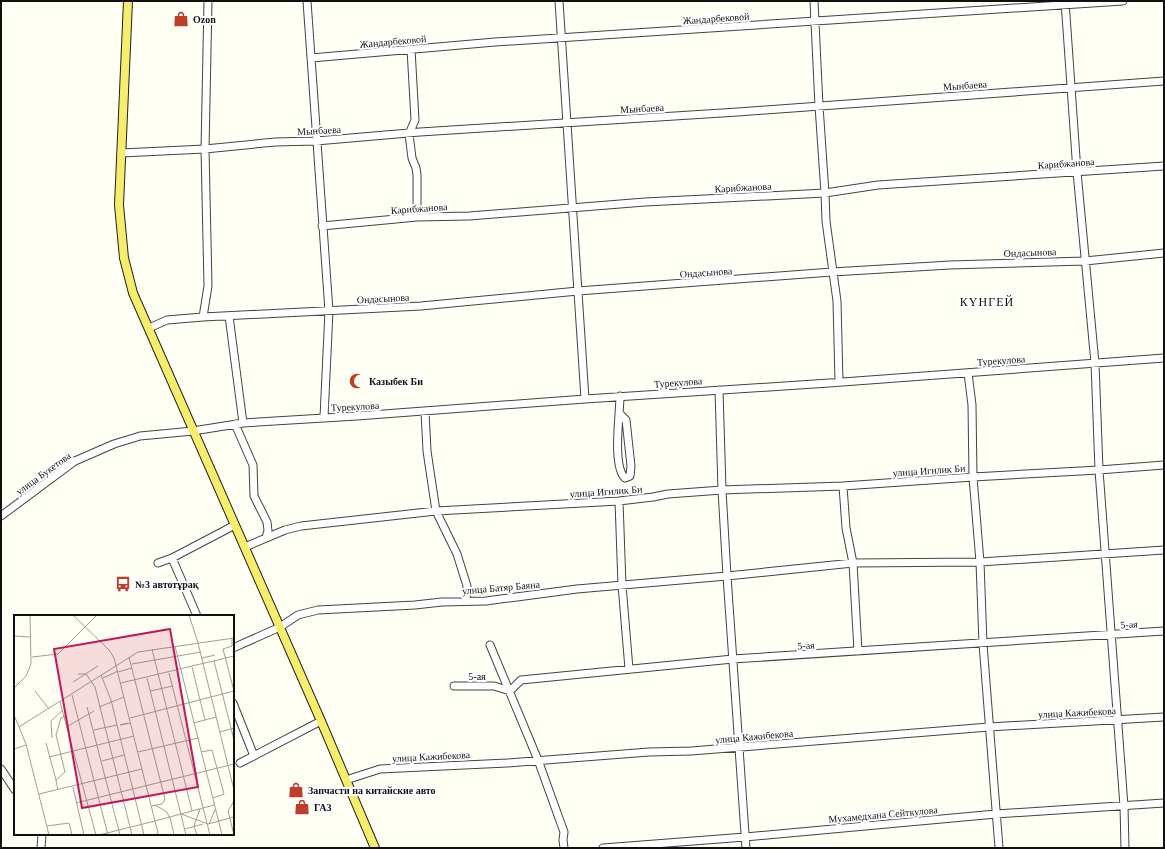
<svg xmlns="http://www.w3.org/2000/svg" width="1165" height="849" font-family="'Times New Roman',serif">
  <style>
    .lines { fill: none; stroke-linecap: round; stroke-linejoin: round }
    .minor-casing { stroke: #434343; stroke-width: 9 }
    .major-casing { stroke: #212121; stroke-width: 10 }
    .minor { stroke: #fff; stroke-width: 7 }
    .major { stroke: #f6ed6d; stroke-width: 8 }
    .labels { text-anchor: middle; stroke-width: 4; stroke-linejoin: round; paint-order: stroke }
    .street-label { font-size: 10px; fill: #101010; stroke: #fff }
    .poi-label { font-size: 10px; font-weight: bold; fill: #101010; stroke: #fff; text-anchor: start }
    .quarter-label { font-size: 12px; letter-spacing: 1px; fill: #101010; stroke: #fff }
    .inset-road { fill: none; stroke: #9f9f98; stroke-width: 1 }
    .view { fill: #c2185b; fill-opacity: 0.15; stroke: #c2185b; stroke-width: 2 }
    .inset-edge { fill: none; stroke: #101010; stroke-width: 2 }
  </style>
  <rect width="100%" height="100%" fill="#fffff3"/>
  <g class="lines">
    <defs>
      <path id="minor" d="M307,1L329,311L324,417
        M559,1L585,399
        M814,1L819,106L825,193L826,221L837,301L839,382
        M1065,1L1077,172L1095,363L1099,470L1124,806L1125,848
        M411,49L415,120L409,134L412,158L416,168L417,175V217
        M311,58L495,42L1123,1
        M121,153L205,149L275,142L316,141L420,132L738,112L1164,81
        M322,226L417,217L469,216L645,202L825,193L878,185L1164,166
        M229,316L243,423
        M203,317L208,286L205,149L208,1
        M149,328L167,320L203,317L421,306L578,291L832,272L950,265L1085,261L1164,253
        M968,373L972,405L973,477L980,562L983,644L999,848
        M719,390L722,490L727,576L746,848
        M620,396C620,414 612,466 625,478L630,476L631,466L626,420L620,414
        M425,411L427,451L436,511L457,554L467,586L466,601
        M235,424L253,465L254,496L267,522L268,531L266,537
        M843,486L846,528L853,563L858,651
        M619,501L622,585L629,669
        M1,516L75,461L114,444L140,436L193,431L243,423L357,416L585,399L829,383L1164,358
        M245,547L285,530L301,526L436,511L619,501L653,497L668,494L722,490L843,486L973,477L1099,470L1164,465
        M172,558L197,616
        M158,563L172,558L235,525
        M490,645L538,760L564,832L563,840L564,848
        M233,648L280,627L298,615L318,610L415,605L442,602L486,601L577,589L727,576L853,563L980,562L1164,550
        M454,686H494L510,691L521,680L733,659L1164,631
        M233,703L254,756
        M240,763L321,721
        M1,769L15,790
        M346,780L380,769L507,763L649,752L691,751L989,727L1164,717
        M41,848L42,834
        M603,848L745,837L996,814L1164,803"/>
      <path id="major" d="M128,1L119,205L124,258L133,293L321,721L375,848"/>
    </defs>
    <use href="#minor" class="minor-casing"/>
    <use href="#major" class="major-casing"/>
    <use href="#minor" class="minor"/>
    <use href="#major" class="major"/>
  </g>
  <defs>
    <symbol id="shop-bare" viewBox="-9 -9 18 18"><path d="M-5-2.5h2.3a2.7 3.5 0 0 1 5.4 0H5L5.5 6h-11ZM-1.5-2.5h3a1.5 2.3 0 0 0-3 0Z" fill="#bf3e29" stroke="#fff" stroke-width="2.5" paint-order="stroke"/></symbol>
    <symbol id="mosque-bare" viewBox="-9 -9 18 18"><path d="M3.5-4.9A6 6 0 1 0 3.5 4.9A5 5 0 1 1 3.5-4.9Z" fill="#bf3e29" stroke="#fff" stroke-width="2.5" paint-order="stroke"/></symbol>
    <symbol id="bus-bare" viewBox="-9 -9 18 18"><path d="M-5-6H5V4H4V6H2V4H-2V6H-4V4H-5ZM-3.5-4V0h7V-4ZM-3.5 1.2v1.5H-2V1.2ZM2 1.2v1.5H3.5V1.2Z" fill="#bf3e29" stroke="#fff" stroke-width="2.5" paint-order="stroke"/></symbol>
  </defs>
  <g fill-rule="evenodd">
    <use href="#shop-bare" x="170" y="8" width="22" height="22"/>
    <use href="#mosque-bare" x="346" y="370" width="22" height="22"/>
    <use href="#bus-bare" x="112" y="573" width="22" height="22"/>
    <use href="#shop-bare" x="285" y="779" width="22" height="22"/>
    <use href="#shop-bare" x="291" y="796" width="22" height="22"/>
  </g>
  <g class="labels">
    <g class="street-label">
      <text transform="translate(716 18) rotate(-4)" y="4">Жандарбековой</text>
      <text transform="translate(393 41) rotate(-5)" y="4">Жандарбековой</text>
      <text transform="translate(965 85) rotate(-4)" y="4">Мынбаева</text>
      <text transform="translate(642 108) rotate(-3)" y="4">Мынбаева</text>
      <text transform="translate(319 130) rotate(-3)" y="4">Мынбаева</text>
      <text transform="translate(1066 163) rotate(-4)" y="4">Карибжанова</text>
      <text transform="translate(743 187) rotate(-3)" y="4">Карибжанова</text>
      <text transform="translate(419 208) rotate(-4)" y="4">Карибжанова</text>
      <text transform="translate(1030 252) rotate(-2)" y="4">Ондасынова</text>
      <text transform="translate(706 272) rotate(-4)" y="4">Ондасынова</text>
      <text transform="translate(383 298) rotate(-3)" y="4">Ондасынова</text>
      <text transform="translate(1001 360) rotate(-4)" y="4">Турекулова</text>
      <text transform="translate(678 382) rotate(-4)" y="4">Турекулова</text>
      <text transform="translate(355 406) rotate(-3)" y="4">Турекулова</text>
      <text transform="translate(929 470) rotate(-4)" y="4">улица Игилик Би</text>
      <text transform="translate(43 473) rotate(-36)" y="4">улица Букетова</text>
      <text transform="translate(606 491) rotate(-4)" y="4">улица Игилик Би</text>
      <text transform="translate(501 587) rotate(-5)" y="4">улица Батяр Баяна</text>
      <text transform="translate(1129 624) rotate(-4)" y="4">5-ая</text>
      <text transform="translate(806 645) rotate(-4)" y="4">5-ая</text>
      <text x="477" y="680">5-ая</text>
      <text transform="translate(1077 712) rotate(-3)" y="4">улица Кажибекова</text>
      <text transform="translate(754 736) rotate(-5)" y="4">улица Кажибекова</text>
      <text transform="translate(431 756) rotate(-3)" y="4">улица Кажибекова</text>
      <text transform="translate(883 814) rotate(-5)" y="4">Мухамедхана Сейткулова</text>
    </g>
    <g class="poi-label">
      <text x="193" y="23">Ozon</text>
      <text x="369" y="385">Казыбек Би</text>
      <text x="135" y="588">№3 автотұрақ</text>
      <text x="308" y="794">Запчасти на китайские авто</text>
      <text x="314" y="811">ГАЗ</text>
    </g>
    <g class="quarter-label">
      <text x="987" y="306">КҮНГЕЙ</text>
    </g>
  </g>
  <g transform="translate(14 615)">
    <rect width="220" height="220" fill="#fffff3"/>
    <path class="inset-road" d="M59,0L95,35L100,43L141,206L200,190M175,0L184,28M0,21L17,22M218,23V31L209,34L220,76M184,28L220,175M161,31L208,220M138,34L178,196M18,42L44,39L83,0M115,42L151,184L148,189L138,191M188,43L201,40M200,46L220,125M118,49L187,37M178,52L191,105M104,57L118,53M155,58L196,220M64,59H72L81,72L118,220M87,60L97,85L130,220M89,63L104,56M133,63L172,220M59,67L84,51M107,68L220,41M0,73L12,61L17,49L16,0M21,76L35,94M136,76L159,71M58,80L94,220M46,87L82,220M73,92L106,220M85,92L110,82M0,100L12,129L35,220M116,103L220,76M114,108L106,110L117,108M180,108L202,102M54,111L80,96M5,112L124,37L220,23M80,115L103,110M206,117L220,113M38,123L37,106L49,95M32,128L42,165M0,134L12,130M124,137L184,123M187,137L198,135L203,153L210,179L199,183M35,142L120,121M88,146L110,140M59,172L70,220M44,175L42,165L51,157L42,120L47,103L51,101M25,179L128,154M62,188L220,149M141,190L153,197L155,202M167,199L194,209L220,202M156,202L160,220M195,209L201,195M33,211L55,208L58,220M171,214L189,209M85,220L141,206L144,217L142,220M183,220L180,211L186,194M220,220L214,196L220,186"/>
    <path class="view" d="M156,14L184,172L68,193L40,34Z"/>
    <rect width="220" height="220" class="inset-edge"/>
  </g>
  <rect width="1165" height="849" fill="none" stroke="#101010" stroke-width="4"/>
</svg>
